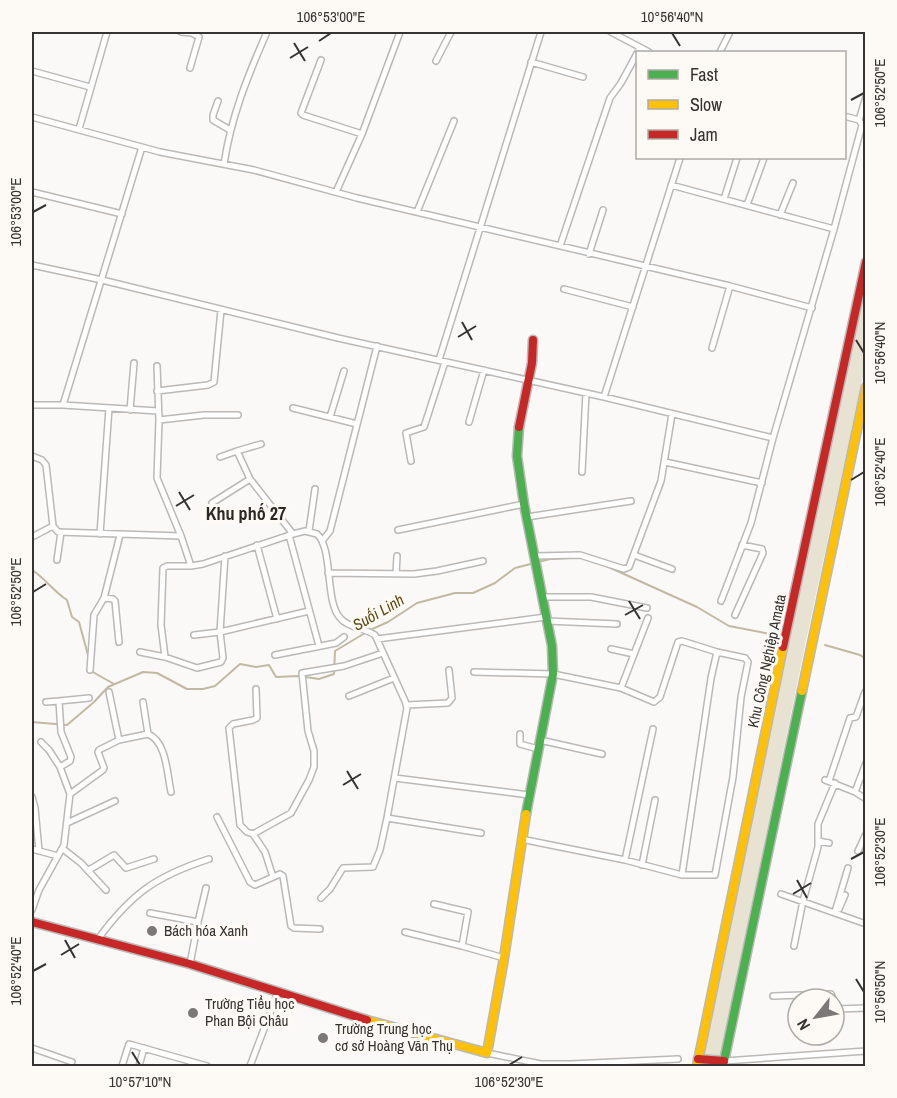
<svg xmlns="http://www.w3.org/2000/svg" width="897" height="1098" font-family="'Archivo Narrow',sans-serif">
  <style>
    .green { fill: #e8e2d3 }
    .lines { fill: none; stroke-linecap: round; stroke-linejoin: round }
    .stream { stroke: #c2b9a3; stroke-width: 2 }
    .street-casing { stroke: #bbb9b7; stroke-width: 8 }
    .fast-casing { stroke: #bbb9b7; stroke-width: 11 }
    .slow-casing { stroke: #bbb9b7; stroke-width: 11 }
    .jam-casing { stroke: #bbb9b7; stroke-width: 11 }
    .street { stroke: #fefefe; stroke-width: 5 }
    .fast { stroke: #4caf50; stroke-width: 8 }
    .slow { stroke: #ffc107; stroke-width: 8 }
    .jam { stroke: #c62828; stroke-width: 8 }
    .ticks { fill: none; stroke: #353432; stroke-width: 2 }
    .poi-dot { fill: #7a7977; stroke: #fdfaf5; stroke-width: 2 }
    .labels { text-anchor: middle; stroke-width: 6; stroke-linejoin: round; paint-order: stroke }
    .street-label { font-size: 15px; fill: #353432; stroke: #fdfaf5 }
    .poi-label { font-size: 15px; fill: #353432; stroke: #fdfaf5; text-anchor: start }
    .water-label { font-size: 16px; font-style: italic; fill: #5c4912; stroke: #fdfaf5 }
    .quarter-label { font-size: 18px; font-weight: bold; fill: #2b2925; stroke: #fdfaf5 }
    .neatline { fill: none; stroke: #353432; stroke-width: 2 }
    .ticks-label { font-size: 15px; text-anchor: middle; fill: #353432 }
  </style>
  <rect width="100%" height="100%" fill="#fbf9f7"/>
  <path class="green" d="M865,281V367L806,641L720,1058L703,1057L791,627Z"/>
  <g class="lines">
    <path class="stream" d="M604,565L697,607L729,626L775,635
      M32,570C45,578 54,592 67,600L72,617L79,622L88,655V664
      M370,630L388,622L417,603L455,593H473L495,583L515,568L550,559L570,558
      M825,645L860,655L866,659
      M91,671L114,684
      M32,722L67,725L94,702L108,687L143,672L157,673L187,689H203L215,686L240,664L256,667L269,665L276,677L299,676L319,679L334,674L335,651L365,633"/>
    <defs>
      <path id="street" d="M181,32L192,33L199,37L190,68
        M611,32L649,52
        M720,52L730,32
        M321,60L301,113L303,115L362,134
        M436,61L451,32
        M531,62L583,77
        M32,71L90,87
        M218,101L213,115V120L230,130
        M32,117L160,152L254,170L357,198L730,286L812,308
        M859,120L866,97
        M79,129L107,32
        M224,164C231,117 248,75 267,32
        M671,185L834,229L773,438L751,523L721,601
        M32,192L122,214
        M336,192L362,134L400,32
        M724,199L737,158
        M747,205L764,158
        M417,212L454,121
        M780,215L793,183
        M834,229L862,125L859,120L844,116
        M560,246L610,98L621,83L640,48
        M589,254L603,210
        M32,265L102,280L338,338L604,397L773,438
        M564,289L633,307
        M712,348L730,286
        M439,360L541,32
        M157,366L159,420L157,478L181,536L191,566L203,564L293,534L305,531L317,534C334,550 324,602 341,619C349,628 365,628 375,635L405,701L407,708L387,818L380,850L373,867L343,868L330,889L321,898
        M157,391L208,385L214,382L221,310
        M604,397L680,158
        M32,405H63L158,411
        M63,405L142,147
        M293,408L357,424
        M130,410L134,363
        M330,417L344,371
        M159,420L204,415H238
        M469,422L484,370
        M237,451L261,444
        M32,456L42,460L46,465L53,526L58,532L181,536
        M220,457L237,451L250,479
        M411,461L406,433L424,427L445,362
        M665,462L762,483
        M582,472L586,393
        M212,503L250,479L293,534
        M527,517L631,501
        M398,530L524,504
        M309,531L315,489
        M100,534L109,408
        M289,535L319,646
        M32,537L53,526
        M322,541L330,531L377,346
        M257,545L277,619
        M634,555L672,569
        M535,556L580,555L624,569L629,567L661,481L672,414
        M57,560L61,532
        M328,573L414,574L437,571L483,561
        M396,574L397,556
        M543,597H591L647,608
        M735,615L763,553L762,549L742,545
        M547,621L617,624
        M194,635L220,632L309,611
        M377,639L546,617
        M119,642L115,601L113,599L104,598L120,535
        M611,649L634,654
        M140,652L165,657L197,668L221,662L223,658L220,632L225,556
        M275,655L336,643L344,637
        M165,657L161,625L163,568L167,566H191
        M90,670L94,615L104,598
        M474,672L553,674L621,688L654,702L660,697L678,642L682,641L717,652L745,658L748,662L741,697L733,777L715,875H682L625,860L521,839
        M621,688L648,618
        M256,689L257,718L253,720L233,724L229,728L240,825L247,832L253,834L265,852L273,877
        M109,692L119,740L148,734C167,742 167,774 171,792
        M349,696L394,678
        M46,702L59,701
        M143,702L148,734
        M407,705L448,703L452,698L449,670
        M520,734V744L538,749
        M540,740L602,754
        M41,742L49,750L60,767
        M395,778L529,795
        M825,780L855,792L866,799
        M829,781L850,718L856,717L865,692
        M855,792L866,763
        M70,794L103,770L104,768L98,752L99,750L119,740
        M32,797L35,808L39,851
        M217,817L250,882L255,885L280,874L283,876L291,926L294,928L320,929
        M387,818L481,833
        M67,823L115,801
        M253,834L291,813L309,780L314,767V751L308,731L302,673L344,666L383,653
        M818,841L829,843
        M32,849L58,856
        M63,849L81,863L106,890
        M858,851L866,834
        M625,860L653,729
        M642,865L655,800
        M89,870L114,855L126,868L154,859
        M682,875L711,678L717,652
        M781,894L866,924
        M434,904L468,912L462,946L504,958
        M839,909L845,895
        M32,910L39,890L64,845L70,794L60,767L70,761L71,757L61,732L59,701L89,698
        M835,912L848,868
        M150,913L198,922L190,964
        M198,922L206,888
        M405,932L462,946
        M98,939C131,894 156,876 209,859
        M794,946L803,901L818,847V824L835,783
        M773,996L831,994L833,999
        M834,1007L837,1009L866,1008
        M32,1048L72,1062
        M487,1053L541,1064H571L678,1059
        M724,1061L866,1051
        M122,1066L129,1044L207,1066
        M139,1066L144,1048
        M250,1066L278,992"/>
      <path id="fast" d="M519,427L517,456L524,504L552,646L553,674L526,814
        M723,1066L802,691"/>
      <path id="slow" d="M802,691L866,387
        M367,1020L487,1053L504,958L526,814
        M697,1066L783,647"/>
      <path id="jam" d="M519,427L532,363L533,340
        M783,647L866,262
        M32,922L190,964L367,1020
        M698,1059L724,1061"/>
    </defs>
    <use href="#street" class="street-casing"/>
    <use href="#fast" class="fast-casing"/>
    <use href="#slow" class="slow-casing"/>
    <use href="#jam" class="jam-casing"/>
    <use href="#street" class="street"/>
    <use href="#fast" class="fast"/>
    <use href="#slow" class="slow"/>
    <use href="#jam" class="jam"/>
  </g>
  <path class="ticks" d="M672,33L680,46M319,41L331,33M294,43L305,61M290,58L308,47M851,100L864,93M33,212L46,205M462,322L472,340M458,337L476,326M856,340L864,353M851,480L864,472M179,492L190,510M176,506L194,495M33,592L46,584M629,601L640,619M625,615L643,605M347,771L358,789M343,785L361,774M851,859L864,852M797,880L807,898M793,894L811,883M65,940L75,958M61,955L79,944M33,971L46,964M856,979L864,992M132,1052L140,1065M509,1065L522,1057"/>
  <g class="poi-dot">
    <circle cx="152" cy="931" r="6"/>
    <circle cx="193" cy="1013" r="6"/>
    <circle cx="323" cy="1038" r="6"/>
  </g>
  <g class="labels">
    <g class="street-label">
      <text transform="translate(767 661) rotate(-78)" y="5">Khu Công Nghiệp Amata</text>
    </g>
    <g class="poi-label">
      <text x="164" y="936">Bách hóa Xanh</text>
      <text x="205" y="1009">Trường Tiểu học<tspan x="205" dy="17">Phan Bội Châu</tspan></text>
      <text x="335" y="1034">Trường Trung học<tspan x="335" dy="17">cơ sở Hoàng Văn Thụ</tspan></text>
    </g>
    <g class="water-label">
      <text transform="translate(378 612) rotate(-30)" y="6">Suối Linh</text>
    </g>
    <g class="quarter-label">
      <text x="246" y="520">Khu phố 27</text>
    </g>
  </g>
  <rect width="897" height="1098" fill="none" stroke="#fdfaf5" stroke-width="66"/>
  <rect x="636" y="51" width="210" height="108" fill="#fdfaf5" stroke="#adaba7" stroke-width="1.5"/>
  <rect x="648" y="70" width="30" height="9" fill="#4caf50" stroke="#adaba7" stroke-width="1.5"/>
  <text x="690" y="81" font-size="18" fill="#353432">Fast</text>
  <rect x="648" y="100" width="30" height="9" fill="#ffc107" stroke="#adaba7" stroke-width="1.5"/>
  <text x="690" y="111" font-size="18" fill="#353432">Slow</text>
  <rect x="648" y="130" width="30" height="9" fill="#c62828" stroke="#adaba7" stroke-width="1.5"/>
  <text x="690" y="141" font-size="18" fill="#353432">Jam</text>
  <g transform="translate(816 1017) rotate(239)"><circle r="28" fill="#fdfaf5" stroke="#adaba7" stroke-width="1.5"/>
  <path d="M0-4.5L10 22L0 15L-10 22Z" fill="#7a7977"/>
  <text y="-9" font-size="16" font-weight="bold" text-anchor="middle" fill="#353432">N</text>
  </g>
  <rect x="33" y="33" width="831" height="1032" class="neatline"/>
  <g class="ticks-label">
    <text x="331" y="22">106°53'00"E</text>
    <text x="672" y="22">10°56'40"N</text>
    <text transform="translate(880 93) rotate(-90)" y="5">106°52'50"E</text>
    <text transform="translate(16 212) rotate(-90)" y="5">106°53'00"E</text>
    <text transform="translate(880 353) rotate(-90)" y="5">10°56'40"N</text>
    <text transform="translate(880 472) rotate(-90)" y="5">106°52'40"E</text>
    <text transform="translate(16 592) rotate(-90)" y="5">106°52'50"E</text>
    <text transform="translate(880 852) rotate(-90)" y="5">106°52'30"E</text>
    <text transform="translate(16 971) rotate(-90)" y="5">106°52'40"E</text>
    <text transform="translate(880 992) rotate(-90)" y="5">10°56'50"N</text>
    <text x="140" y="1087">10°57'10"N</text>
    <text x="509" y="1087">106°52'30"E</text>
  </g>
</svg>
